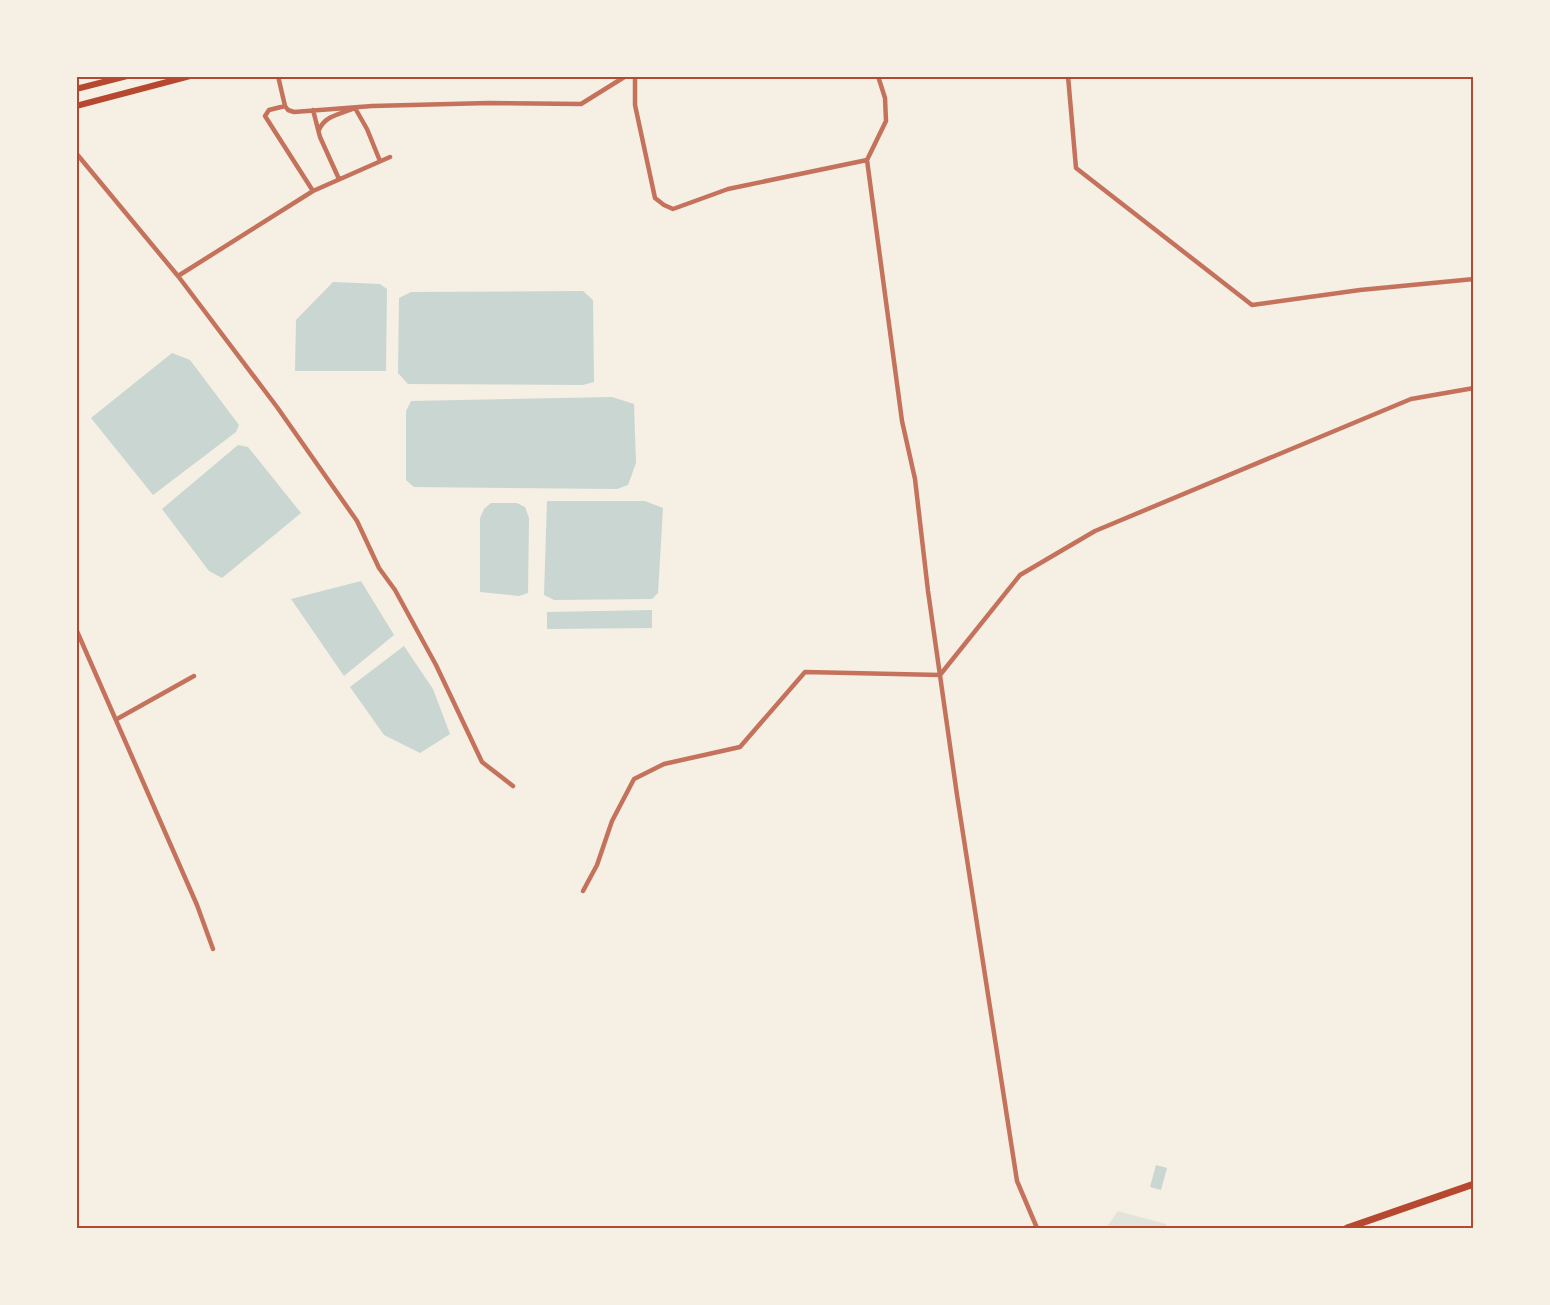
<svg xmlns="http://www.w3.org/2000/svg" width="1550" height="1305" font-family="'PT Sans',sans-serif">
  <style>
    .green { fill: #e2e4dc }
    .water { fill: #c9d6d2 }
    .lines { fill: none; stroke-linecap: round; stroke-linejoin: round }
    .minor { stroke: #c5725c; stroke-width: 4.5 }
    .secondary { stroke: #b5482f; stroke-width: 6 }
    .primary { stroke: #b5482f; stroke-width: 7 }
    .neatline { fill: none; stroke: #b5482f; stroke-width: 2 }
  </style>
  <rect width="100%" height="100%" fill="#f6efe4"/>
  <path class="green" d="M1118,1211L1166,1224L1167,1228H1106Z"/>
  <path class="water" d="M333,282L380,284L387,289L386,371H295L296,320Z
    M583,291L593,300L594,382L583,385L408,384L398,373L399,298L411,292Z
    M172,353L190,360L239,425L236,432L153,495L91,418Z
    M612,397L634,404L636,463L628,485L617,489L414,487L406,480V411L411,401Z
    M238,445L248,447L301,513L222,578L209,571L162,509Z
    M547,501H645L663,508L658,593L652,599L554,600L544,595Z
    M491,503H517L525,507L529,518L528,593L519,596L480,592V518L484,509Z
    M361,581L394,635L344,676L291,599Z
    M652,610V628L547,629V612Z
    M404,646L433,689L450,734L420,753L384,735L350,687Z
    M1156,1165L1167,1168L1161,1190L1150,1187Z"/>
  <g class="lines">
    <path class="minor" d="M278,76L285,106L288,110L294,112L372,106L489,103L581,104L626,76
      M635,76V105L655,198L664,205L673,209L728,189L867,160
      M878,76L885,98L886,121L867,160L902,421L915,479L928,591L957,795L1017,1181L1037,1228
      M1068,76L1076,168L1252,305L1360,290L1474,279
      M285,106L269,110L265,116L313,191
      M313,110L320,137L339,179
      M319,130C325,115 341,114 355,108L367,129L380,161
      M76,153L178,276L277,407L357,521L379,568L395,590L436,665L482,762L513,786
      M178,276L313,191L390,157
      M76,629L197,905L213,949
      M117,719L194,676
      M583,891L597,865L612,821L634,779L664,764L740,747L805,672L940,675L1020,575L1095,531L1411,399L1474,388"/>
    <path class="secondary" d="M76,89L127,76
      M76,106L190,76"/>
    <path class="primary" d="M1347,1228L1474,1184"/>
  </g>
  <rect width="1550" height="1305" fill="none" stroke="#f6efe4" stroke-width="156"/>
  <rect x="78" y="78" width="1394" height="1149" class="neatline"/>
</svg>
